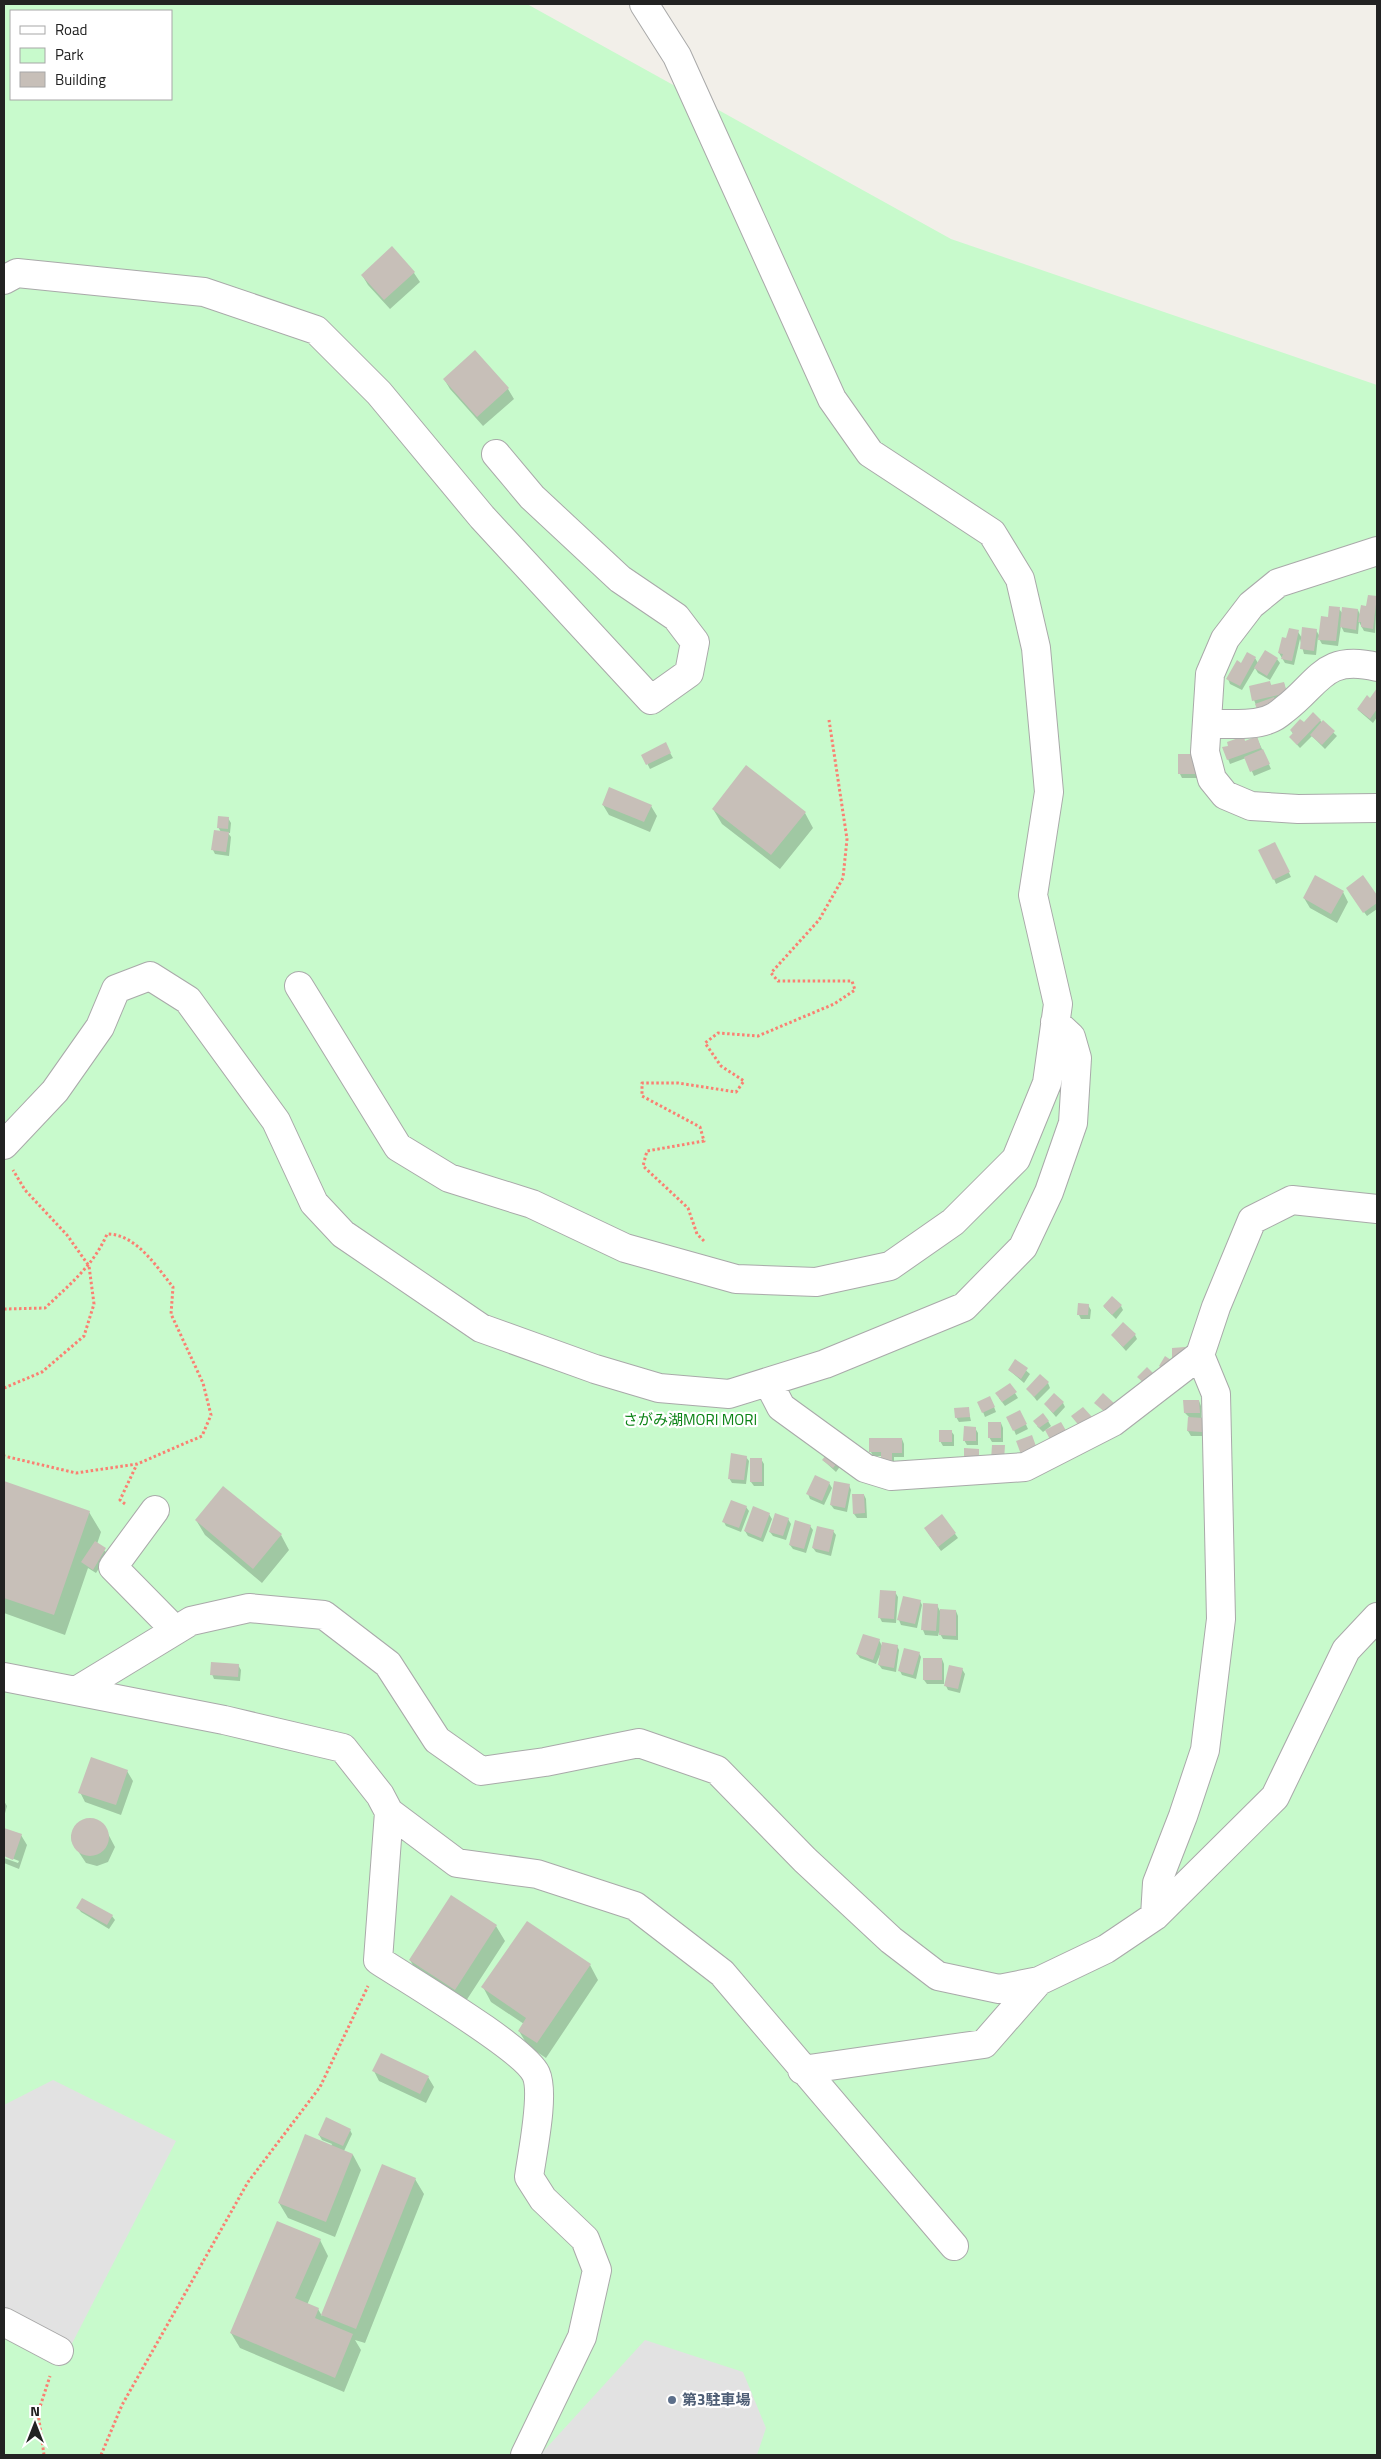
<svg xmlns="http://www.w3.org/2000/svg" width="1381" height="2459" font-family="'Titillium Web','Noto Sans JP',sans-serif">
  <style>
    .park { fill: #c8facc; fill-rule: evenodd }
    .parking { fill: #e2e2e2 }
    .shadow { fill: #0003 }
    .building { fill: #c7bfb8 }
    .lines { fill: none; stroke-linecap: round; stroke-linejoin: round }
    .minor-casing { stroke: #a9a9a9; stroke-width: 30 }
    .path { stroke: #fa8072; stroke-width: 3; stroke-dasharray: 2.5 2.5; stroke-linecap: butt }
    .minor { stroke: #fff; stroke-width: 28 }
    .service-dot { fill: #5c6f8a; stroke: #fff; stroke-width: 2 }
    .labels { text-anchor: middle; stroke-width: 4.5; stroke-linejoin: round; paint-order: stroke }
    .park-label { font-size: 15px; fill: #0c8416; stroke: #fff }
    .service-label { font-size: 15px; font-weight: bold; fill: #4e5e75; stroke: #fff; text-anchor: start }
  </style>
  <rect width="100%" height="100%" fill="#f2efe9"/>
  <path class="park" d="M4,4H527L951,239L1377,385V2455H4ZM11,11H171V99H11Z"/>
  <path class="parking" d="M53,2080L176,2141L60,2367L4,2338V2105Z
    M645,2340L743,2372L766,2428L757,2455H540Z"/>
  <path class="shadow" d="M392,248L414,273L420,282L390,309L368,285L362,275Z
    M444,379L508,389L514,399L483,426L450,389Z
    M1369,596L1377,597L1375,633L1364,631L1359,622L1358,634L1344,632L1341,626L1338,646L1322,644L1318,637L1316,655L1304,654L1300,639L1294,665L1285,663L1279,653L1287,640L1298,632L1302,638L1316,630L1320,637L1329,619L1339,609L1343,614L1358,610L1360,615L1367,608Z
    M1255,658L1258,663L1277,659L1280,663L1270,680L1258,673L1255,668L1242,690L1230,684L1228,679L1242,664Z
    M1269,682L1272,686L1284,683L1288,698L1256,705L1254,700Z
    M1377,690V717L1373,723L1358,710L1371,699Z
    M1313,714L1337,736L1325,749L1312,736L1300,748L1290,737L1293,734L1291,730L1304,724Z
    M1257,738L1271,769L1254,776L1246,758L1230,764L1228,759L1246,742Z
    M665,744L673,758L650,769L643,755Z
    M1196,755L1199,778H1182L1180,774Z
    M603,805L651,806L657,816L650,832L609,815Z
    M713,809L805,813L813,828L780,869L722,824Z
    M228,818L231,823L230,833H228L231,837L229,856L215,854L213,850L221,832L218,827Z
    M1277,848L1291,877L1276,884L1274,879Z
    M1363,877L1377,897V909L1367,916L1350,893Z
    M1343,892L1348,902L1337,923L1310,908L1304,898Z
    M1088,1305L1091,1310L1090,1319H1081L1079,1315Z
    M1121,1306L1123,1310L1116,1319L1104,1307Z
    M1112,1335H1135L1137,1339L1126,1351Z
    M1015,1361L1030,1374L1024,1383L1009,1370Z
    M1048,1383L1050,1388L1037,1401L1028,1389Z
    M1010,1385L1018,1398L1005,1406L999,1398Z
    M1199,1401L1201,1406V1417L1205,1424L1204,1436H1191L1188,1431L1189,1417L1185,1413Z
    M992,1402L996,1412L985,1417L983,1412Z
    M1063,1403L1065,1407L1056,1417L1045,1404Z
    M968,1408L971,1421L959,1422L956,1417Z
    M1022,1416L1028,1429L1016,1435L1014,1430Z
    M1048,1421L1051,1426L1043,1432L1037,1426Z
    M1001,1423L1003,1428V1442H992L989,1437Z
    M975,1428L978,1433V1445H967L964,1440Z
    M951,1431L954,1435V1446H943L940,1441Z
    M902,1439L904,1444V1457H894V1468L882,1456H873L871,1452Z
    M746,1457L749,1461L746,1484L732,1483L729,1478Z
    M761,1459L764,1464V1486H754L751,1482Z
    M824,1461H844L836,1472Z
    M4,1483L89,1512L101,1532L97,1544L108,1554L96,1573L88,1568L65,1635L4,1613Z
    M829,1483L832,1488L824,1505L810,1499L808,1494Z
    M849,1485L851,1490L847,1512L834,1509L831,1505Z
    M864,1495L866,1499L867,1518H857L854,1514Z
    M746,1507L749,1511L741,1532L726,1526L724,1522Z
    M769,1514L772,1519L763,1542L748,1536L745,1531Z
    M942,1516L958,1538L941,1551L928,1533Z
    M788,1519L791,1524L786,1540L773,1536L770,1532Z
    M196,1520L281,1535L289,1550L262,1583L205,1535Z
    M810,1526L813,1530L806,1553L793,1549L790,1545Z
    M833,1531L836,1535L831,1556L816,1552L813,1548Z
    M895,1592L898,1597L896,1623L882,1622L880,1618Z
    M920,1601L922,1605L917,1628L901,1625L899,1620Z
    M924,1604L937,1605L940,1611H956L958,1616V1640L943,1639L939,1632L938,1636L925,1635L923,1630Z
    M879,1640L882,1646H897L899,1650L896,1672L882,1669L879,1665L882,1650L876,1664L860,1658L857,1654Z
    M919,1653L921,1657L916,1679L902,1675L900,1671Z
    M942,1659L944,1664V1684H927L924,1680Z
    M238,1665L241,1670L240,1681L214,1679L212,1674Z
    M962,1669L965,1674L960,1693L948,1690L946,1686Z
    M127,1771L133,1781L121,1815L85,1802L80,1792Z
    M4,1801L7,1806L4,1817Z
    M87,1819H93L104,1826L115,1847L108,1862L97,1866L86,1863L72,1842L71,1836L76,1825Z
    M4,1829L21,1835L27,1845L19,1869L4,1863V1858L18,1863L19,1861L4,1855Z
    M452,1897L496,1926L505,1941L464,2004L419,1975L410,1960Z
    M78,1908L112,1916L115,1920L109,1929L81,1912Z
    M590,1965L598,1980L546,2058L528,2046L519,2031L524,2024L491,2002L483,1987Z
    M374,2071L428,2077L434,2087L426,2103L379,2081Z
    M350,2130L352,2134L344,2151L353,2155L361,2170L335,2237L288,2218L279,2203L331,2146L332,2144L322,2140L319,2135Z
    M382,2166L415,2179L424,2194L365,2343L355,2340L361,2350L344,2392L240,2348L231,2333L320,2240L328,2256L307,2305L318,2309L322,2316Z"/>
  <path class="building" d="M392,246L415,272L384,300L361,275Z
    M475,350L509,388L477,417L443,379Z
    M1368,595L1377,596L1373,629L1361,627V622H1358L1361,605L1366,606Z
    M1329,606L1340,607L1336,641L1318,640L1321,616L1328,617Z
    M1342,607L1358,609L1356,630L1340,627Z
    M1302,627L1317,629L1314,651L1300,649Z
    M1289,628L1299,630L1292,661L1281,659L1283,654L1278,653L1282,637L1286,638Z
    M1265,650L1278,658L1267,676L1254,668Z
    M1247,652L1256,657L1240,686L1226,679L1237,660L1241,663Z
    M1270,681L1271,685L1284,682L1287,693L1252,701L1249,686Z
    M1377,688V709L1370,719L1357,709L1367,695L1370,698Z
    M1274,697L1279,712L1261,719L1255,704Z
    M1313,712L1321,720L1297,745L1289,737L1293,733L1290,730L1300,719L1304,722Z
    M1323,720L1335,731L1322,745L1310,735Z
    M1244,736L1245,741L1257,736L1261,748L1227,760L1222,747L1228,746L1227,742Z
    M666,742L671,753L646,765L641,755Z
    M1263,749L1270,764L1250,772L1244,757Z
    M1178,754H1197V774H1178Z
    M746,765L806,812L771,855L712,809Z
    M609,787L652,805L644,822L602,805Z
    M218,816L229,817L228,829L217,828Z
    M214,830L229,832L226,852L211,850Z
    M1275,842L1290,872L1273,880L1258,850Z
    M1315,875L1344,891L1331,914L1303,898Z
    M1363,875L1377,895V903L1363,913L1346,888Z
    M1112,1296L1122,1305L1112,1315L1103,1306Z
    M1078,1303L1089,1304L1088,1315H1077Z
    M1123,1322L1136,1334L1123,1347L1111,1335Z
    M1185,1347V1358H1172V1348Z
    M1165,1356L1171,1360L1165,1370L1159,1366Z
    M1015,1359L1028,1368L1021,1379L1008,1370Z
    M1147,1367L1157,1377L1147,1386L1137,1377Z
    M1040,1374L1049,1382L1034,1397L1026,1389Z
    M1010,1383L1017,1392L1002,1402L995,1393Z
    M1054,1393L1064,1402L1053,1413L1044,1404Z
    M1103,1393L1115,1404L1106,1413L1094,1403Z
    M990,1396L995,1407L982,1413L977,1402Z
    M1183,1400H1199L1200,1413H1184Z
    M969,1407L970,1417L955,1418L954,1408Z
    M1083,1407L1093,1418L1081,1428L1071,1416Z
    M1020,1410L1027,1424L1013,1431L1006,1417Z
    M1043,1413L1049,1421L1039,1428L1033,1421Z
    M1188,1417L1203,1418L1202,1432L1187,1431Z
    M988,1422H1001V1438H988Z
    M1061,1422L1068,1434L1052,1443L1045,1430Z
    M964,1426L976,1427V1441H963Z
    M939,1430H952V1442H939Z
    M1032,1435L1038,1452L1022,1457L1016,1441Z
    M869,1438H902V1453H892V1464H881V1452H869Z
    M992,1445H1005L1004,1460H991Z
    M832,1448L843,1456L833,1468L822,1460Z
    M964,1448L979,1449V1462L964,1461Z
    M731,1453L747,1456L744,1480L728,1479Z
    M750,1458H762V1482H750Z
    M815,1475L830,1482L822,1501L806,1494Z
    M4,1481L90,1511L54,1615L4,1598Z
    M834,1481L850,1484L845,1508L830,1505Z
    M223,1486L282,1534L253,1569L195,1520Z
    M852,1494H864L865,1513L853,1514Z
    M731,1500L747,1506L739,1528L722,1522Z
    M753,1506L770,1513L761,1538L744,1531Z
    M775,1513L789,1518L783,1536L769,1532Z
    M942,1514L956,1533L938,1547L924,1528Z
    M795,1520L811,1525L804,1549L789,1545Z
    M817,1526L834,1530L829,1552L812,1548Z
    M95,1541L106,1548L93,1570L81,1562Z
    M880,1590L896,1591L894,1619L878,1618Z
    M903,1596L921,1600L915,1624L897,1620Z
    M923,1603L938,1604L936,1631L921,1630Z
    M940,1609L956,1610V1636L939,1635Z
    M863,1634L880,1639L873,1660L856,1654Z
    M882,1642L898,1645L894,1668L878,1665Z
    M904,1648L920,1652L913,1675L898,1671Z
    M923,1658H942V1680H923Z
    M211,1662L239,1664L238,1677L210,1675Z
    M949,1665L963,1668L958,1689L944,1686Z
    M91,1757L128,1770L116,1805L78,1793Z
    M71 1837a19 19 0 1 1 38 0a19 19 0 1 1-38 0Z
    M4,1828L22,1834L13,1860L4,1856Z
    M451,1895L497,1925L455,1990L409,1960Z
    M82,1898L113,1915L107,1925L76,1908Z
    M527,1921L591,1964L537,2043L518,2031L526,2018L481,1987Z
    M381,2053L429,2076L420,2094L372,2071Z
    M326,2117L351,2129L343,2146L318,2135Z
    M305,2134L353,2154L326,2222L278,2203Z
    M382,2164L416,2178L356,2329L321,2315Z
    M277,2221L321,2239L295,2298L319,2308L315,2318L353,2334L335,2378L230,2333Z"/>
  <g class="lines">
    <defs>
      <path id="minor" d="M4,280L17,273L204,292L316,330L379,393L482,517L651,700L689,673L695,642L676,617L620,579L532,497L496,454
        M1377,551L1278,583L1251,605L1225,639L1210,674L1205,752L1212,779L1225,795L1251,806L1298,809L1377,808
        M1207,724C1226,723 1254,727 1272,718C1277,716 1281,712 1285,709C1320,682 1324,654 1377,667
        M299,986L398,1147L449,1178L532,1204L625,1248L736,1279L816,1282L890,1266L953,1222L1016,1159L1047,1083L1058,1004L1033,895L1049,792L1036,648L1020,579L992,533L870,453L832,399L677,56L644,4
        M4,1145L55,1091L100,1027L116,989L150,976L188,1000L276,1121L314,1203L343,1234L481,1328L595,1369L659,1388L729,1394L825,1364L964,1307L1023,1247L1049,1192L1073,1123L1077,1058L1071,1037L1055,1022
        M768,1382L781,1407L865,1468L891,1476L1025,1467L1113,1422L1200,1355L1216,1307L1252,1220L1292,1200L1377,1209
        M155,1510L113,1567L175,1630
        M4,1677L224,1720L343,1748L380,1795L389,1812L457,1863L537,1874L635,1906L722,1973L954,2246
        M76,1691L191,1621L249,1608L324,1615L388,1664L437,1740L481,1771L545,1762L639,1743L717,1770L805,1860L891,1940L938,1976L999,1989L1039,1981L1106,1949L1155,1916L1275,1797L1346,1650L1377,1617
        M389,1812L378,1960C408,1980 524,2048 536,2074C545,2094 532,2154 529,2177L543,2199L585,2239L597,2270L582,2337L525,2455
        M1155,1916L1157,1883L1183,1816L1205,1750L1221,1619L1216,1394L1200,1355
        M802,2070L984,2044L1039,1981
        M4,2322L59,2351"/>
    </defs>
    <use href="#minor" class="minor-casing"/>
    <path class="path" d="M4,914H5
      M704,1241L697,1234L688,1208L643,1166L647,1151L704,1141L700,1127L642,1096V1083H678L736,1092L744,1081L721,1066L705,1043L718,1033L758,1036L834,1004L855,990L852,981H778L771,973L819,920L843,878L847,839L829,720
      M4,1309L45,1308C69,1285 94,1265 107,1234C136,1234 156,1266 173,1287L171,1314L203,1383L211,1415L202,1436L137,1464L76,1473L4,1456
      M4,1388L42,1372L84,1336L94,1304L89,1266L67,1235L25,1190L13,1170
      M125,1504L120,1500L137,1464
      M44,2455L38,2413L50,2376
      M101,2455L122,2405L248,2182L320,2087L368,1986"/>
    <use href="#minor" class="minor"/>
  </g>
  <circle class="service-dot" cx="672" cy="2400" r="5"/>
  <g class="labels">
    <g class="park-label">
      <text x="690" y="1425">さがみ湖MORI MORI</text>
    </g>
    <g class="service-label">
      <text x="682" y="2405">第3駐車場</text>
    </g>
  </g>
  <rect width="1381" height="2459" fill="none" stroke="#222222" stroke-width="10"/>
  <rect x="10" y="10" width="162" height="90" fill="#ffffff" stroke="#a7a7a7"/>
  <rect x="20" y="26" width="25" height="8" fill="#ffffff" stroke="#a7a7a7"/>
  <text x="55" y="35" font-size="15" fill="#222222">Road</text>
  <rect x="20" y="48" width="25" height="15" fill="#c8facc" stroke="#a7a7a7"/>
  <text x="55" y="60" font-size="15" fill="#222222">Park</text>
  <rect x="20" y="72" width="25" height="15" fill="#c7bfb8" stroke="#a7a7a7"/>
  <text x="55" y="85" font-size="15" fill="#222222">Building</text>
  <g transform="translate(35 2424)" stroke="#ffffff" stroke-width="4" paint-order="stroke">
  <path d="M0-4L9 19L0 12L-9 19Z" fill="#222222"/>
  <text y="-8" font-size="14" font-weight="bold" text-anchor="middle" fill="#222222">N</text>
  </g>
</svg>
